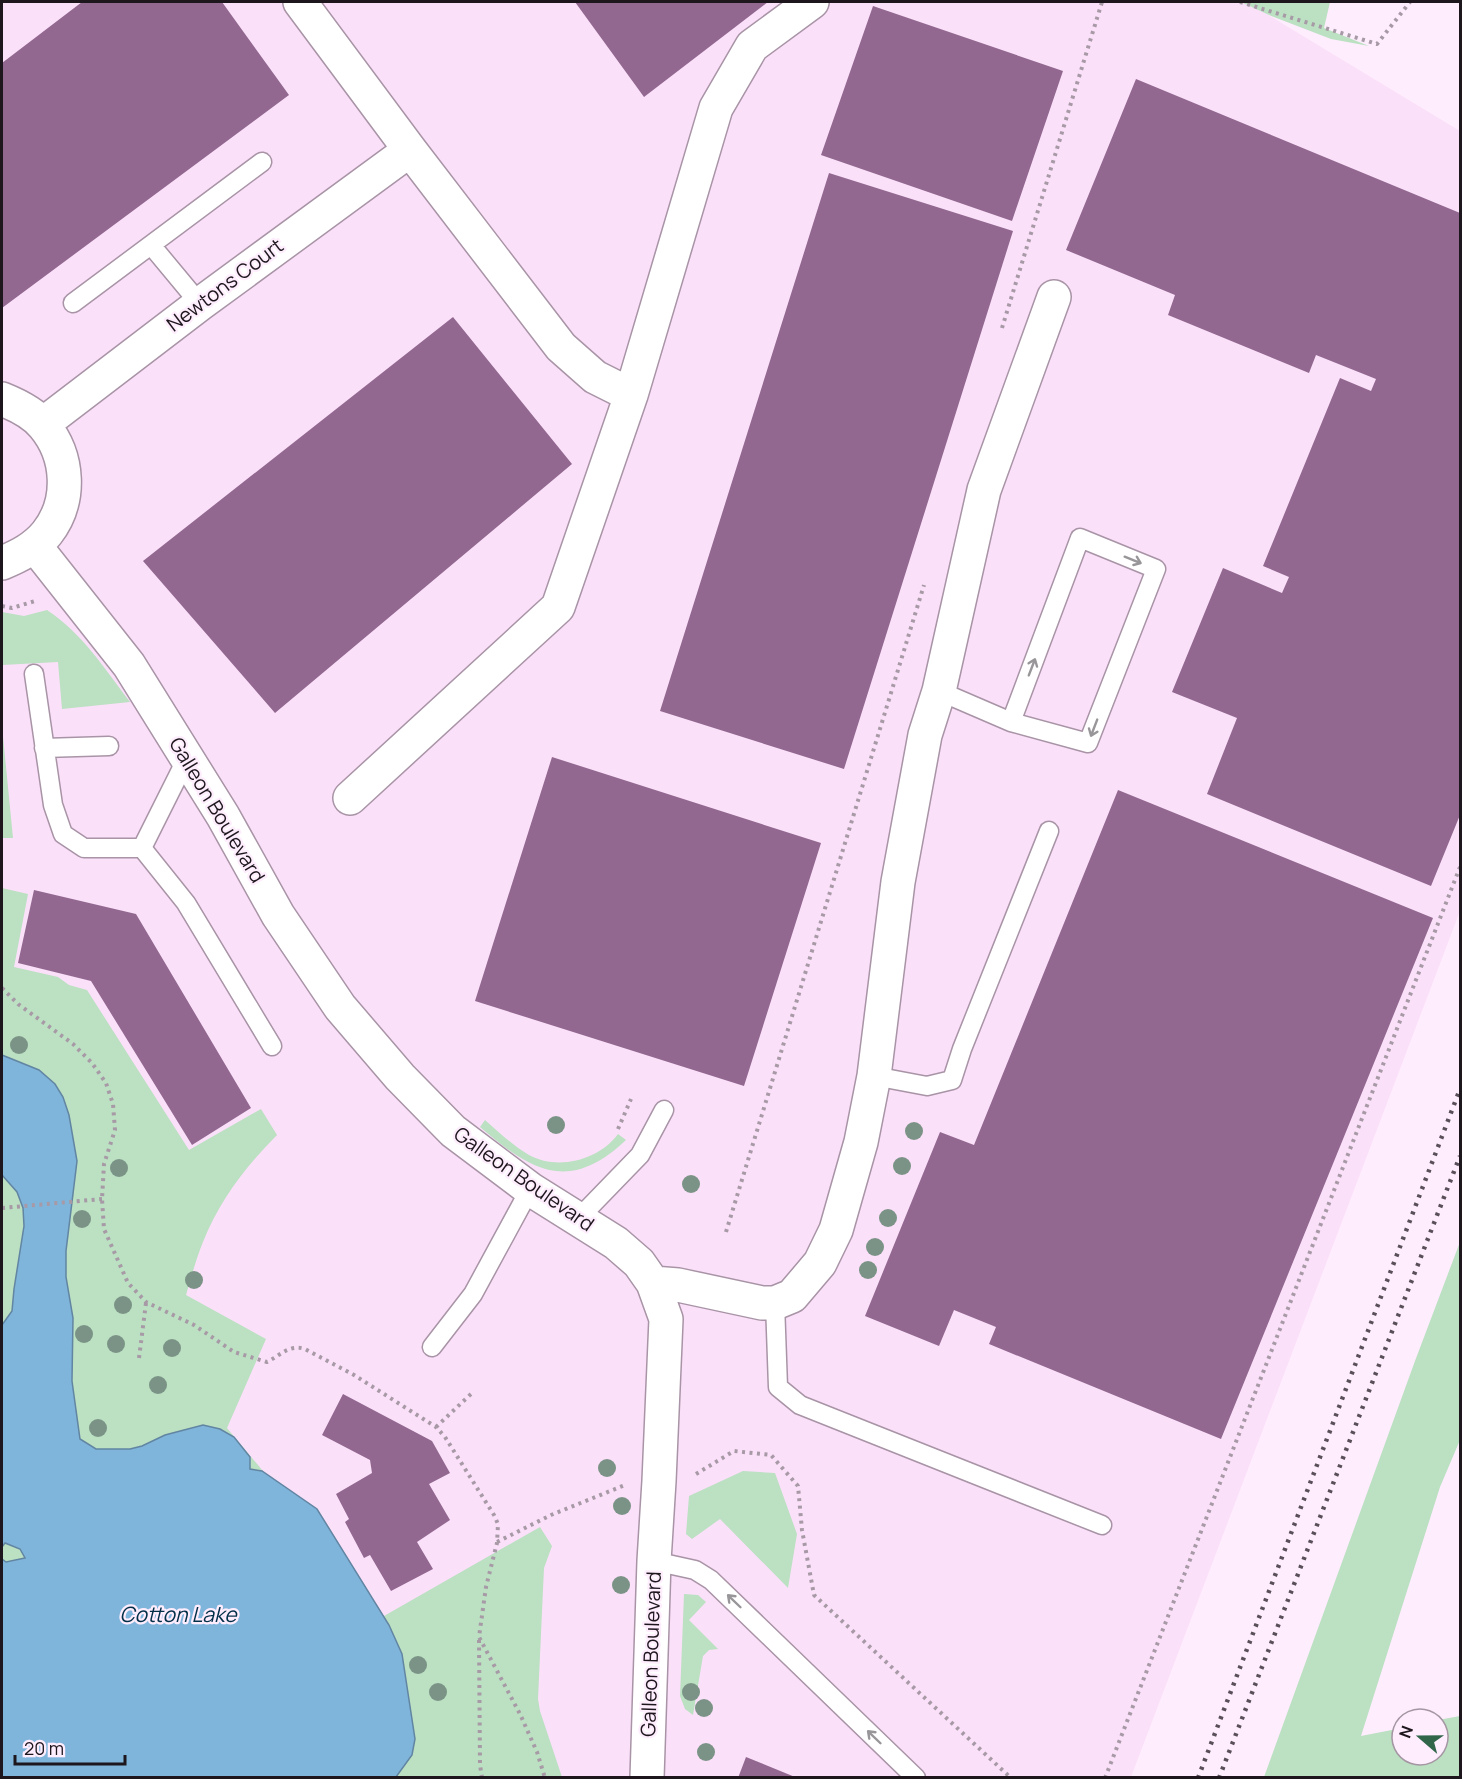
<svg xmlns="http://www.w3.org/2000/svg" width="1462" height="1779" font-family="Manrope,sans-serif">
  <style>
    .built { fill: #fbe0f9 }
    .green { fill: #bbe0c2 }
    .water { fill: #7fb4db; stroke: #6285a2; stroke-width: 1.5 }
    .building { fill: #926891 }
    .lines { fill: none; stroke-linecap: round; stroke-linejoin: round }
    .lane-casing { stroke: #a894a6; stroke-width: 21 }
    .street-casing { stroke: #a894a6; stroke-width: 36 }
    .path { stroke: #a79aa6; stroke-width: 4; stroke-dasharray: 3 4.5; stroke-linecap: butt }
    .lane { stroke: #fff; stroke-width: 18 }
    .street { stroke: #fff; stroke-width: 33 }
    .rail { stroke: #594f59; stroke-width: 4.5; stroke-dasharray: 3 6; stroke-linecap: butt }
    .tree { fill: #7b9386 }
    .oneway { stroke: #999699 }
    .labels { text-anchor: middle; stroke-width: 4.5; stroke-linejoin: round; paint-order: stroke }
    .street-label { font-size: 20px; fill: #1d161d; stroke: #feedfd }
    .water-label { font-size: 21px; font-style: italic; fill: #022f48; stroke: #feedfd }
  </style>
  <rect width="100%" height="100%" fill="#feedfd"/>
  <path class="built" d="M2,2H1247L1460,131V911L1131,1777L2,1778Z"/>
  <path class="green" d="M1241,2H1330L1324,28L1369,46L1331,39L1269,15Z
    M47,610C82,633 105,669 130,702L62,709L58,662L2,665V612L24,616Z
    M2,726L13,838H2Z
    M2,888L28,894L14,967L58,977L69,985L87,990L189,1150L261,1109L277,1135C246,1166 219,1201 203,1242C196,1259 191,1278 186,1295L266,1339L227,1428L384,1616L540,1527L552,1546L544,1568L538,1699L540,1711L562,1777H2Z
    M485,1120C499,1132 513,1146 529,1155C558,1171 599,1160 618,1134L626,1140C569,1194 531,1171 480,1127Z
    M1460,1242V1440L1440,1487L1361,1736L1402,1728V1755H1438V1720L1460,1716V1777H1264L1415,1361Z
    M743,1471L775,1473L797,1534L788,1588L720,1519L692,1539L686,1534L689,1496Z
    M684,1594L698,1595L706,1602L689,1620L718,1649L709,1650L703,1656L693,1715L685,1709L680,1696Z"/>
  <path class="water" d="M2,1055L39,1070L55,1084L63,1097L69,1115L77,1161L66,1251V1277L73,1318L72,1381L80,1439L96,1449H130L142,1446L165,1435L203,1425L220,1429L234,1437L250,1457V1469L262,1471L317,1509L389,1625L402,1654L415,1739L412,1755L396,1777H2V1559L6,1562L25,1558L20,1549L5,1543L2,1547V1325L12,1311L14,1289L24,1226L23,1208L17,1192L2,1175Z"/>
  <path class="building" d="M82,2H222L289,95L2,308V63Z
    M575,2H768L644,97Z
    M873,6L1063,71L1012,221L821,155Z
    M1136,79L1460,213V815L1431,886L1207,794L1237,718L1172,692L1223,568L1282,593L1289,577L1263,566L1340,378L1371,391L1376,379L1316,355L1309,373L1168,315L1175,295L1066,250Z
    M829,173L1013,231L844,769L660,711Z
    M453,317L572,464L275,713L143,561Z
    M552,757L821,843L744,1086L475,1001Z
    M1118,790L1433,918L1221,1439L989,1344L996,1327L954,1310L939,1346L865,1316L940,1132L974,1145Z
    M34,890L136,914L251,1108L192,1145L91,981L18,963Z
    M343,1394L432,1441L450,1473L429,1484L450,1520L417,1542L433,1569L391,1591L370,1555L364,1558L345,1522L349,1519L336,1494L372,1473L370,1460L322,1435Z
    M746,1757L795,1777V1778H738Z"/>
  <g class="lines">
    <defs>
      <path id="lane" d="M151,245L200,304
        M73,303L262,162
        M34,674L53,805L63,834L84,848H142
        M939,691L1011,722L1088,743L1156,569L1080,538L1011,722
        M44,748L109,746
        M142,848L186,903L272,1046
        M142,848L187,758
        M874,1076L927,1086L952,1080L962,1049L1049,831
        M578,1219L640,1155L664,1110
        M775,1303L778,1387L800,1405L1102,1525
        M432,1347L473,1294L530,1189
        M654,1561L695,1570L711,1580L916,1778"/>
      <path id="street" d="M300,2L410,150L561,347L595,377L631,395
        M2,399C17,405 34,413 44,426C69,456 72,501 47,533C35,548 19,556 2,563
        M43,424L200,304L410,150
        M35,546L129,665L223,816L278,915L340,1007L400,1077L453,1131L530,1189L616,1243L639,1263L653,1283L666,1319L659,1481L654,1561L647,1778
        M350,798L558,607L631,395L716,108L752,46L812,2
        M653,1283L678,1285L762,1303H775L792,1296L820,1263L836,1230L861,1142L874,1076L898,882L925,735L939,691L984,490L1054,297"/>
    </defs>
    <use href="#lane" class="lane-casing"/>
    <use href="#street" class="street-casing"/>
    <path class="path" d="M1240,2L1377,44L1410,2
      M1002,328L1102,2
      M2,606L12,608L35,601
      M2,988L18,1004L73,1044L92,1063L106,1083L113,1104L115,1130L104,1164L102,1199L104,1229L128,1283L146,1302L194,1325L234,1352L267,1362C281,1355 289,1344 305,1349L354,1375L436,1427L445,1437L494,1515L498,1524L497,1543L486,1587L479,1637L520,1714L537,1752L545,1778
      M618,1129L631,1099
      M2,1208L102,1199
      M726,1232L924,585
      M139,1358L146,1303
      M436,1427L471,1394
      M696,1474L734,1451L771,1455L798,1486L802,1530L814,1595L1011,1778
      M497,1542L551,1515L625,1485
      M479,1640L480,1765L482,1778
      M1105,1778L1460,867"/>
    <use href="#lane" class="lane"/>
    <use href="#street" class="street"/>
    <path class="rail" d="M1198,1778L1460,1089
      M1219,1778L1460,1156"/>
  </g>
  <g class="tree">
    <circle cx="19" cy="1045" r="9"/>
    <circle cx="556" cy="1125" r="9"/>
    <circle cx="914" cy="1131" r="9"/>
    <circle cx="902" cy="1166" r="9"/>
    <circle cx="119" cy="1168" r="9"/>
    <circle cx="691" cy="1184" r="9"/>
    <circle cx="888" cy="1218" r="9"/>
    <circle cx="82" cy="1219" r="9"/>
    <circle cx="875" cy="1247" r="9"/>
    <circle cx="868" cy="1270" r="9"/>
    <circle cx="194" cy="1280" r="9"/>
    <circle cx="123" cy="1305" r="9"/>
    <circle cx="84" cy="1334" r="9"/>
    <circle cx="116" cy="1344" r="9"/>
    <circle cx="172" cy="1348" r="9"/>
    <circle cx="158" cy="1385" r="9"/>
    <circle cx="98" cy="1428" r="9"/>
    <circle cx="607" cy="1468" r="9"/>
    <circle cx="622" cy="1506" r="9"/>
    <circle cx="621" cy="1585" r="9"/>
    <circle cx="418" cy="1665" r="9"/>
    <circle cx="438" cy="1692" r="9"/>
    <circle cx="691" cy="1692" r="9"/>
    <circle cx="704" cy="1708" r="9"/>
    <circle cx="706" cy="1752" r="9"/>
  </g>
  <defs><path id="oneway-shaft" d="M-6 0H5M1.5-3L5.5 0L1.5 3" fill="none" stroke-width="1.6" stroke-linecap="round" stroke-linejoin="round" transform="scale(1.5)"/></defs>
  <g class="oneway">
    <use href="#oneway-shaft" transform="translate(1133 560) rotate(22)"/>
    <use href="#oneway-shaft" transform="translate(1032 667) rotate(-69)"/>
    <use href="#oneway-shaft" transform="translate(1094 728) rotate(111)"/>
    <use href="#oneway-shaft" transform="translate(734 1601) rotate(-136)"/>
    <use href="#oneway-shaft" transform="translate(874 1737) rotate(-136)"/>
  </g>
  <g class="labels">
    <g class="street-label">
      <text transform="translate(225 285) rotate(-37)" y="7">Newtons Court</text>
      <text transform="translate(217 810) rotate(59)" y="7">Galleon Boulevard</text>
      <text transform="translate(524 1179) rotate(35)" y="7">Galleon Boulevard</text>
      <text transform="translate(651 1654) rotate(-88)" y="7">Galleon Boulevard</text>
    </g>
    <g class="water-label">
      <text x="178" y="1622">Cotton Lake</text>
    </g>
  </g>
  <rect width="1462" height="1779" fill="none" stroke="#1d161d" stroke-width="6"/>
  <g transform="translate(1420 1737) rotate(290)"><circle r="28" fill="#feedfd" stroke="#a497a3" stroke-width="1.5"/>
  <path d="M0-4.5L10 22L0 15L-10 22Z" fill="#30654a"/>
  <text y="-9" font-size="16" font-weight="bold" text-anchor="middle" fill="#1d161d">N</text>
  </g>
  <path d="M15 1755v9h110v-9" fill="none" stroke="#1d161d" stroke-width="3"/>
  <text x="24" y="1755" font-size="18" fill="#1d161d" stroke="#feedfd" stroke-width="4.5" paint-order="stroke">20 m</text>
</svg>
